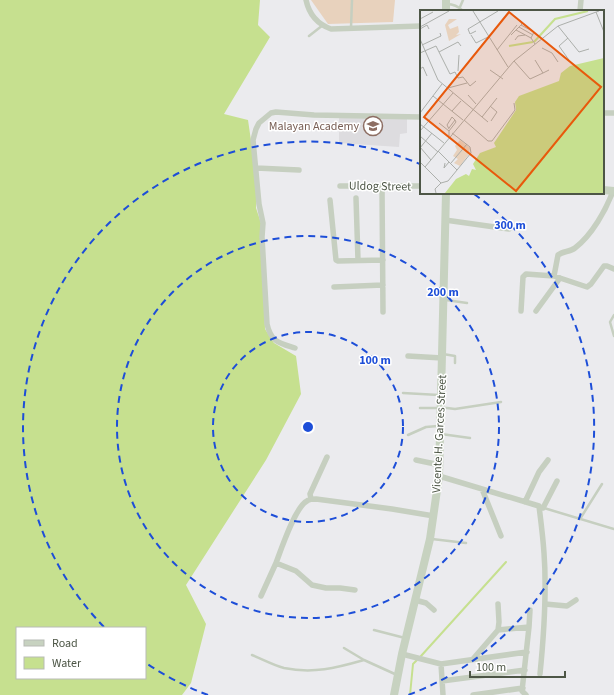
<svg xmlns="http://www.w3.org/2000/svg" width="614" height="695" font-family="'Source Sans 3',sans-serif">
  <style>
    .education { fill: #dddcdf }
    .green { fill: #e8d2bd }
    .water { fill: #c6e08f; fill-rule: evenodd }
    .lines { fill: none; stroke-linecap: round; stroke-linejoin: round }
    .stream { stroke: #c6e08f; stroke-width: 2 }
    .lane { stroke: #c6cfc0; stroke-width: 2.5 }
    .street { stroke: #c6cfc0; stroke-width: 5.5 }
    .secondary { stroke: #c7d2c0; stroke-width: 8 }
    .ring { fill: none; stroke: #1d4ed8; stroke-width: 2; stroke-dasharray: 7 5 }
    .labels { text-anchor: middle; stroke-width: 3; stroke-linejoin: round; paint-order: stroke }
    .education-label { font-size: 12px; fill: #785e54; stroke: #fff; text-anchor: end }
    .street-label { font-size: 12px; fill: #4d5646; stroke: #fff }
    .inset-river { fill: none; stroke: #c6e08f; stroke-width: 2 }
    .inset-road { fill: none; stroke: #acafab; stroke-width: 1 }
    .view { fill: #e8590c; fill-opacity: 0.15; stroke: #e8590c; stroke-width: 2 }
    .inset-edge { fill: none; stroke: #4d5646; stroke-width: 2 }
    .centre { fill: #1d4ed8; stroke: #fff; stroke-width: 2 }
    .ring-label { font-size: 12px; text-anchor: middle; font-weight: bold; fill: #1d4ed8; stroke: #fff; stroke-width: 3; stroke-linejoin: round; paint-order: stroke }
  </style>
  <rect width="100%" height="100%" fill="#ebebee"/>
  <path class="education" d="M339,117L407,119V133L400,134L399,147L339,143Z"/>
  <path class="green" d="M311,0H395L393,22L328,24Z"/>
  <path class="water" d="M0,0H260L258,25L270,37L224,114L248,120L257,182L256,208L262,226L265,329L274,343L296,356L301,394L266,460L186,585L206,624L191,683L182,695H0ZM17,628H145V678H17Z"/>
  <g class="lines">
    <path class="stream" d="M421,656L506,562
      M410,695L413,664L417,660"/>
    <path class="lane" d="M447,4C454,4 458,6 463,11
      M460,7L463,0
      M351,28L352,0
      M309,36L323,25
      M446,300L467,303
      M614,315L610,322L614,336
      M443,354L455,356V363
      M403,393L439,395
      M420,408H447L455,409L501,402
      M441,434L470,438
      M408,435L426,427L438,426
      M544,508L614,529
      M580,519L602,484
      M432,539L466,543
      M374,630L405,638
      M344,648L364,660L397,675
      M252,655C262,659 273,665 284,668C313,674 336,668 364,660"/>
    <path class="street" d="M306,0C309,14 317,24 331,29L421,26
      M580,11L581,0
      M603,113H614
      M256,168L299,170
      M340,186H421
      M382,187L383,312
      M356,198L358,260
      M330,200L336,260L338,261L383,260
      M445,220L509,229
      M554,276L558,255C563,251 570,252 575,248C592,235 606,210 613,191
      M334,287L383,285
      M521,311L523,277L526,274L554,276L587,287L591,284L604,266H607L614,269
      M536,311L560,278
      M295,348C279,343 271,342 267,324L262,237L263,223L259,204L253,140L256,129L259,123L271,113L276,112L314,115L421,117
      M408,356L442,358
      M416,460L440,465
      M439,476L539,506C541,522 543,537 544,553C547,593 544,634 540,674
      M482,489L501,536
      M311,499L310,494L327,457
      M525,502L539,472L548,460
      M543,508L557,481
      M276,563C281,550 295,507 307,501C309,499 313,499 316,499L392,509L434,516
      M261,596L276,563L296,571L312,585L326,588H340L355,590
      M415,600L426,603L434,610
      M545,604L567,606L576,600
      M498,630L529,627
      M402,654L441,664L527,652
      M473,659L498,630L499,622L498,604
      M441,664L443,695
      M442,681L525,670
      M473,695L523,688
      M526,695L522,691L529,627L530,610"/>
    <path class="secondary" d="M446,11V0
      M603,190L614,191
      M394,695L402,654L430,539L439,476L446,193"/>
  </g>
  <g class="ring">
    <circle cx="308" cy="427" r="95"/>
    <circle cx="308" cy="427" r="191"/>
    <path d="M208 695A286 286 0 0 1 146 663M104 627A286 286 0 0 1 420 164M474 194A286 286 0 0 1 408 695"/>
  </g>
  <defs>
    <symbol id="school-ring" viewBox="-11 -11 22 22"><circle r="9.5" fill="#fff" stroke="#8d6e63" stroke-width="1.5"/><path d="M0-5L7-2L0 1L-7-2ZM-4 1L0 2.5L4 1V4Q0 6-4 4Z" fill="#8d6e63"/></symbol>
  </defs>
  <g fill-rule="evenodd">
    <use href="#school-ring" x="362" y="115" width="22" height="22"/>
  </g>
  <g class="labels">
    <g class="education-label">
      <text x="359" y="130">Malayan Academy</text>
    </g>
    <g class="street-label">
      <text transform="translate(380 186) rotate(1)" y="4">Uldog Street</text>
      <text transform="translate(439 434) rotate(-87)" y="4">Vicente H. Garces Street</text>
    </g>
  </g>
  <g transform="translate(420 10)">
    <rect width="184" height="184" fill="#ebebee"/>
    <path d="M29,9H37L28,15L30,19L38,16L39,22L36,25L41,24L29,31L25,15ZM40,130L50,138L49,144L40,156L34,153L38,149L33,146L37,140L35,136Z" fill="#e8d2bd"/>
    <path d="M184,48V183H25L36,169L46,164L49,166L52,159L56,160L53,154L60,143L76,137L74,133L96,100L95,92L99,86L139,71L141,63L150,56Z" fill="#c6e08f"/>
    <path class="inset-river" d="M114,32L135,9L168,1M89,36L113,32"/>
    <path class="inset-road" d="M53,1L88,57M176,2L184,22M0,9L13,2M101,15L114,22L111,28M138,16L159,42L169,39M0,17L29,1M99,17L113,25M0,19L7,15L9,19M96,20L111,28L115,34M56,21L50,24L48,19L78,1M51,25L56,33L68,27M91,25L102,14L100,10M148,28L139,36L149,50M0,29L18,70L68,112M95,30L98,26L105,25M2,35L21,26L20,23M122,38L132,43L138,52M77,40L97,15M19,42L38,32L41,36M0,43L16,36L30,64L35,62L38,68L43,67L50,76L56,71M115,50L123,63L129,60M94,51L110,69L123,63M0,59L3,57L7,66M70,60L83,69M38,61L39,45M28,78L47,73M48,85L56,94M13,86L43,110M70,96L77,102L71,111M32,101L41,91M0,103L22,74M62,107L77,88M44,110L68,131H72L95,100L94,93M19,113L29,121V126M0,114L24,133M29,118L35,110L36,112L29,121M29,119L27,115L32,107L35,110M0,121L33,83M0,126L18,142M0,137L11,150M0,138L12,123M18,141L37,160M0,152L21,173M25,153L24,158L29,152M31,153L47,134M5,157L94,51L138,16L179,1M21,173L28,171L51,143L50,137L32,123M16,183L15,179L21,173"/>
    <path class="view" d="M89,2L181,77L96,181L4,107Z"/>
    <rect width="184" height="184" class="inset-edge"/>
  </g>
  <circle cx="308" cy="427" r="6" class="centre"/>
  <g class="ring-label">
    <text x="510" y="229">300 m</text>
    <text x="443" y="296">200 m</text>
    <text x="375" y="364">100 m</text>
  </g>
  <rect x="16" y="627" width="130" height="52" fill="#ffffff" stroke="#b8bbb5"/>
  <rect x="24" y="640" width="20" height="6" fill="#c7d2c0" stroke="#b8bbb5"/>
  <text x="52" y="647" font-size="12" fill="#4d5646">Road</text>
  <rect x="24" y="657" width="20" height="12" fill="#c6e08f" stroke="#b8bbb5"/>
  <text x="52" y="667" font-size="12" fill="#4d5646">Water</text>
  <path d="M470 671v6h95v-6" fill="none" stroke="#4d5646" stroke-width="2"/>
  <text x="476" y="671" font-size="12" fill="#4d5646" stroke="#ffffff" stroke-width="3" paint-order="stroke">100 m</text>
</svg>
